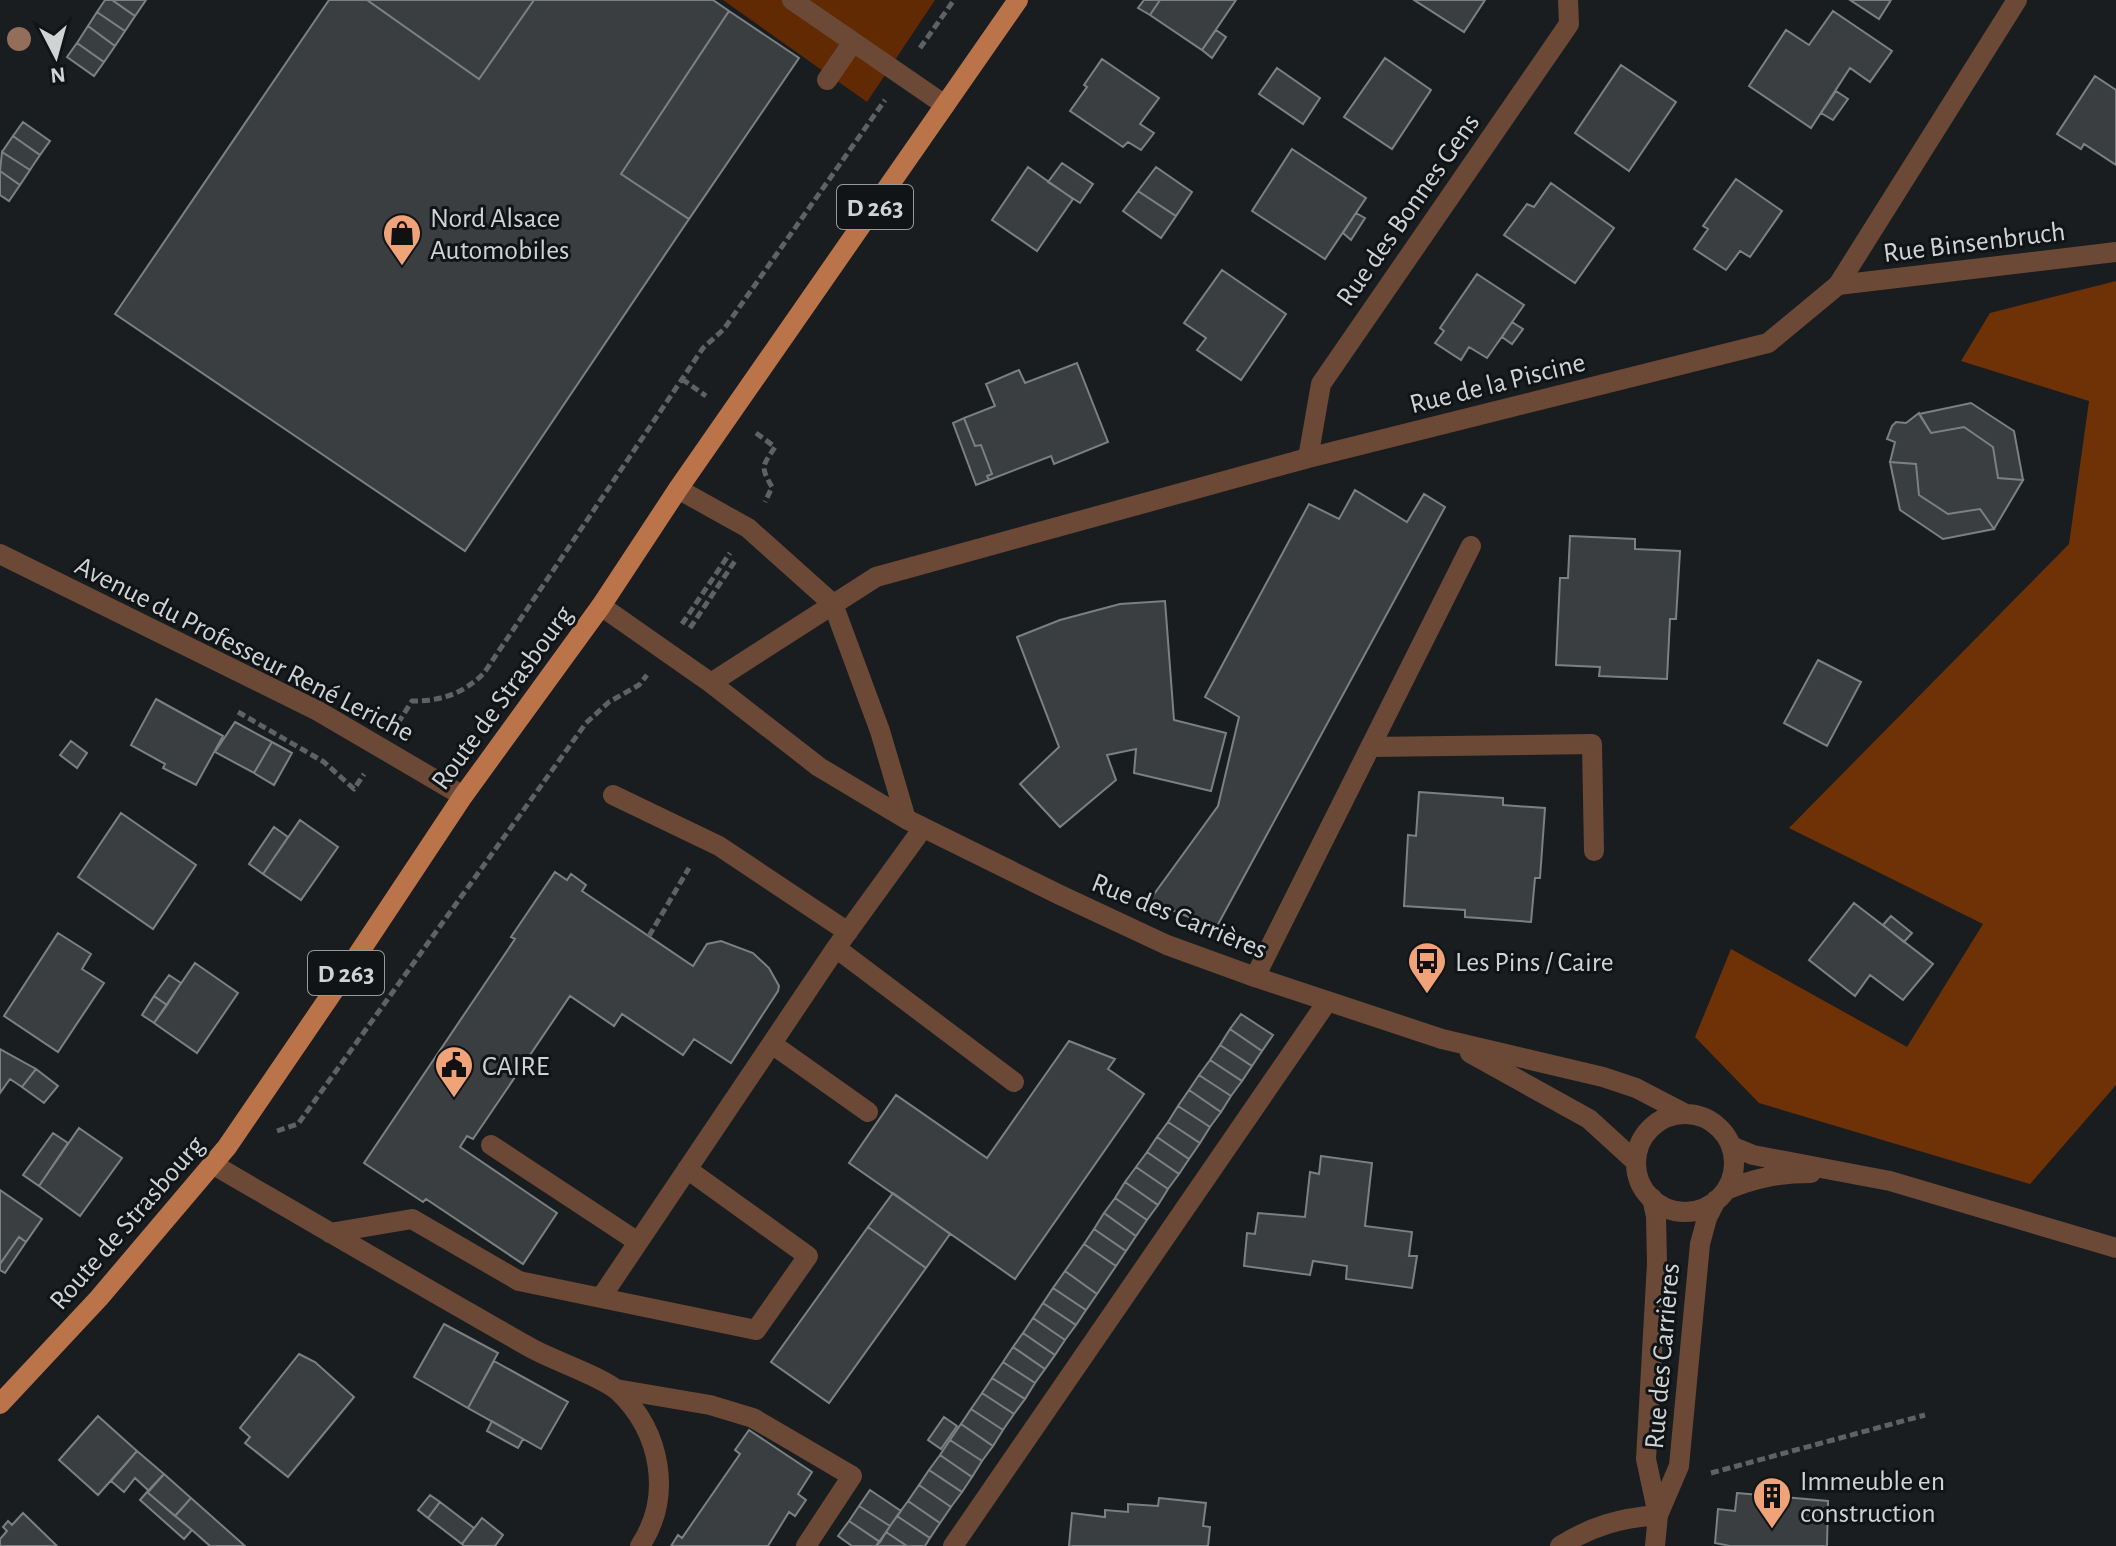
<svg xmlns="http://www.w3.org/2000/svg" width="2116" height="1546" font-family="'Alegreya Sans',sans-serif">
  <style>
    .green { fill: #612a02 }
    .forest { fill: #6f3206 }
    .building { fill: #3a3e40; stroke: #7b8082; stroke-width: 2 }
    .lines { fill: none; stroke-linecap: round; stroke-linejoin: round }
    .path { stroke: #5f6264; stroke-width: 5; stroke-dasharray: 8 4; stroke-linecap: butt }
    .service { stroke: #6c4936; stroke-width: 20 }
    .minor { stroke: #6c4936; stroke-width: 20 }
    .primary { stroke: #bb734a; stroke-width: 20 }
    .tree { fill: #926e5b }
    .labels { text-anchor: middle; stroke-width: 6; stroke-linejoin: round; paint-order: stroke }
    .shield { fill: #101416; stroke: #969a9b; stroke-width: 2 }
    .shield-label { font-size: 26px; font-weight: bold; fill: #d0d3d4 }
    .street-label { font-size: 28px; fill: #d0d3d4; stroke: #101416 }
    .poi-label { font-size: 28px; fill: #d0d3d4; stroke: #101416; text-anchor: start }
  </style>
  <rect width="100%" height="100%" fill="#191d1f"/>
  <path class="green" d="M723,0H935L867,102Z"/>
  <path class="forest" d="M2116,281V1085L2030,1184L1759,1103L1695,1037L1731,949L1907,1047L1983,924L1789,828L2069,544L2089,401L1961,361L1990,313Z"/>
  <path class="building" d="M105,0H112L135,16L125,31L97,12Z
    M112,0H146L135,16Z
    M329,0H367L479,79L534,0H713L729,11L621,174L689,219L465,551L115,314Z
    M367,0H534L479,79Z
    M1144,0H1160L1150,15L1138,8Z
    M1160,0H1236L1202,50L1150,15Z
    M1414,0H1485L1464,32Z
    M1850,0H1891L1879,19Z
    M729,11L799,58L689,219L621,174Z
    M1833,11L1892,51L1870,82L1850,68L1811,128L1749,86L1786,30L1809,45Z
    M97,12L125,31L115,46L88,26Z
    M88,26L115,46L104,62L77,43Z
    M1216,30L1226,37L1212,58L1202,50Z
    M77,43L104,62L94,76L67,57Z
    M1385,58L1431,90L1392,149L1344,117Z
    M1102,59L1159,98L1140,124L1154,133L1141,150L1128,142L1123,147L1070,111L1087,87L1084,85Z
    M1621,65L1676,102L1629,171L1575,133Z
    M1277,68L1320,98L1303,124L1259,94Z
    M2095,76L2116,90V165L2084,144L2081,149L2057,134Z
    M1836,91L1848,99L1833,120L1821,113Z
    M23,122L50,141L40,155L13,136Z
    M13,136L40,155L30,170L2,152Z
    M1292,149L1366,198L1325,259L1252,211Z
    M2,152L30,170L20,185L0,171Z
    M1062,163L1093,184L1080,203L1048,182Z
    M1028,167L1073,199L1037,251L992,220Z
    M1156,167L1192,192L1176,216L1138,191Z
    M0,171L20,185L9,201L0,195Z
    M1736,179L1782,211L1750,257L1740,251L1726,270L1694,249L1708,229L1703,226Z
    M1551,183L1614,228L1575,283L1504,235L1527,204L1534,207Z
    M1138,191L1176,216L1161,238L1123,211Z
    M1356,213L1365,218L1351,240L1343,233Z
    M1222,270L1286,314L1241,380L1197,350L1206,338L1184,323Z
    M1477,274L1524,305L1487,358L1469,347L1461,360L1435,343L1444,331L1440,328Z
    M1512,322L1523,329L1512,344L1502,337Z
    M1077,363L1108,442L1054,464L1051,456L989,480L987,476L992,474L981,445L975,446L964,418L995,406L986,384L1019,370L1025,383Z
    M1971,403L2014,431L2023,480L1998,478L1993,447L1964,427L1931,433L1919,414Z
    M1919,413L1931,433L1964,427L1993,447L1998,478L2023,480L1994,529L1980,509L1948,514L1919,495L1916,464L1890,462L1895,442L1887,439L1892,426L1896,422L1906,423Z
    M964,418L975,446L981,445L992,474L987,476L989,480L976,485L953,423Z
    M1890,462L1916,464L1919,495L1948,514L1980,509L1994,529L1943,539L1900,510Z
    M1355,490L1407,522L1424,494L1445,507L1216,928L1149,901L1218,806L1239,717L1205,697L1309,504L1339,519Z
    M1570,536L1635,539V549L1680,551L1676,619H1670L1667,679L1599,676L1600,667L1556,665L1560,578H1568Z
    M1165,601L1174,720L1226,733L1211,791L1134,773L1136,749L1107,755L1116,780L1060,827L1020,784L1059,747L1017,637L1060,620L1120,604Z
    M1818,660L1861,682L1827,746L1784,723Z
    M156,699L223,736L196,785L163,768L165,764L131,745Z
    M235,722L272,742L254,773L215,752Z
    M71,741L87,753L77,768L60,755Z
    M272,742L292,753L274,785L254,773Z
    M1419,792L1503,798V805L1545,808L1540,878H1535L1531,922L1465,917V910L1404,906L1408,835L1416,836Z
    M121,813L196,865L153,929L78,877Z
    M300,820L338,847L301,900L263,874Z
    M274,827L288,837L263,874L249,864Z
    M555,872L567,880L571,874L586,885L582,891L693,966L707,944L721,941L753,953L769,968L779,986L778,991L731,1063L694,1039L683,1055L622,1014L614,1026L570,996L473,1139L467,1136L460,1147L557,1213L523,1264L426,1199L423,1202L364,1163L515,939L511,937Z
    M1854,903L1933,964L1903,1000L1870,975L1855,996L1809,960Z
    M1891,916L1912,933L1904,942L1883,925Z
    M58,933L91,954L82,969L104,983L58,1052L4,1016Z
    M195,963L238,993L197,1053L154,1023Z
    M169,975L181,983L167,1005L154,996Z
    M154,996L167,1005L154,1023L142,1015Z
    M1241,1014L1273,1035L1262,1051L1230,1029Z
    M1230,1029L1262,1051L1252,1066L1220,1045Z
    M1069,1041L1115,1059L1108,1069L1144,1094L1015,1279L849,1163L896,1095L987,1158Z
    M1220,1045L1252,1066L1242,1081L1210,1060Z
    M0,1049L36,1069L22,1087L10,1079L0,1093Z
    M1210,1060L1242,1081L1231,1096L1199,1075Z
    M36,1069L58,1086L44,1103L22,1087Z
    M1199,1075L1231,1096L1221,1112L1189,1090Z
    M1189,1090L1221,1112L1210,1127L1178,1106Z
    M1178,1106L1210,1127L1200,1143L1168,1122Z
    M1168,1122L1200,1143L1189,1159L1157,1137Z
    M79,1128L122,1158L80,1216L39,1186Z
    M53,1133L68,1143L39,1186L23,1175Z
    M1157,1137L1189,1159L1179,1174L1147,1152Z
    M1147,1152L1179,1174L1168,1189L1136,1167Z
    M1321,1156L1372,1163L1365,1226L1412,1232L1409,1256H1417L1412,1288L1346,1279L1347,1266L1313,1261L1310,1275L1244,1266L1247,1233L1255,1234L1258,1213L1305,1217L1310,1172L1319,1174Z
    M1136,1167L1168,1189L1158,1205L1125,1182Z
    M1125,1182L1158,1205L1147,1220L1115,1198Z
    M0,1190L42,1219L26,1242L19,1237L0,1264Z
    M893,1193L950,1234L926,1268L868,1227Z
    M1115,1198L1147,1220L1136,1236L1104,1213Z
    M1104,1213L1136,1236L1126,1251L1094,1229Z
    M868,1227L926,1268L829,1403L771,1362Z
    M1094,1229L1126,1251L1116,1266L1084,1244Z
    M19,1237L26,1242L5,1273L0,1270V1264Z
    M1084,1244L1116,1266L1097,1294L1065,1271Z
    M1065,1271L1097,1294L1086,1310L1053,1288Z
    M1053,1288L1086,1310L1076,1325L1043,1303Z
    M1043,1303L1076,1325L1065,1340L1033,1318Z
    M1033,1318L1065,1340L1055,1355L1023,1333Z
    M444,1324L498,1353L468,1408L414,1377Z
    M1023,1333L1055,1355L1045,1369L1013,1347Z
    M1013,1347L1045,1369L1035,1383L1003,1362Z
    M299,1354L315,1362L354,1397L288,1477L245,1443L250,1437L240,1428Z
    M494,1361L568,1402L541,1449L468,1408Z
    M1003,1362L1035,1383L1025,1399L992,1378Z
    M992,1378L1025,1399L1014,1414L982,1393Z
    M982,1393L1014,1414L1003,1430L971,1409Z
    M971,1409L1003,1430L993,1446L961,1424Z
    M98,1416L137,1451L98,1495L59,1460Z
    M944,1417L957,1426L941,1449L928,1440Z
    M492,1421L523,1439L518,1448L487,1431Z
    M961,1424L993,1446L982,1461L950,1440Z
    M749,1430L812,1472L798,1494L806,1500L795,1516L789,1512L768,1546H671L678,1535L682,1538L740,1454L735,1450Z
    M950,1440L982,1461L972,1477L940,1455Z
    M137,1451L164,1474L149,1491L135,1478L124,1492L111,1481Z
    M940,1455L972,1477L962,1492L929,1470Z
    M929,1470L962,1492L951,1507L919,1485Z
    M164,1474L191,1498L175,1516L147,1492Z
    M919,1485L951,1507L940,1523L908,1501Z
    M870,1490L901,1511L890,1526L859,1506Z
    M147,1492L192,1530L184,1539L140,1500Z
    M1737,1493L1828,1501L1827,1546H1730L1715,1543L1718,1509L1735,1511Z
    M430,1495L440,1502L428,1518L418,1510Z
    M191,1498L245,1546H210L192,1530L175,1516Z
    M1159,1498L1206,1503L1203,1526L1210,1527L1208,1546H1069L1072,1513L1105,1517V1510L1128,1512V1504L1158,1506Z
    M908,1501L940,1523L930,1538L897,1516Z
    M440,1502L474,1528L462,1544L428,1518Z
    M859,1506L890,1526L880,1542L849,1521Z
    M23,1513L57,1546H0V1539L7,1531L3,1527L8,1521L12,1525Z
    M897,1516L930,1538L925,1546H907L886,1532Z
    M482,1518L503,1535L495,1546H464L462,1544Z
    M849,1521L880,1542L876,1546H852L838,1536Z
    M886,1532L907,1546H876Z"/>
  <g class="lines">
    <path class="path" d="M920,48L954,0
      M682,379L706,396
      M756,433L775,447C762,467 760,466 772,487L765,502
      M682,624L730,553
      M690,628L735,561
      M238,712L324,762L354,789L364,774
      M398,723L412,701C441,701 463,694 484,673L703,348L724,329L885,100
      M649,936L689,868
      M277,1131L298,1124L586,723L609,702L639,685L647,675
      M1711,1473L1925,1415"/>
    <path class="service" d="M792,0L945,105
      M827,80L853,42
      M1838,285L2116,252
      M1370,747L1592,744L1594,851
      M613,795L719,846L848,932
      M836,948L1014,1082
      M1255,977L1471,546
      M772,1044L868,1112
      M491,1145L638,1242
      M214,1165C319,1226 425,1288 531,1348C552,1360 603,1377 618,1391C661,1432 673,1496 640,1546
      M330,1233L412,1219L519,1281L756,1330L808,1256L687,1169
      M602,1296L836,948L923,828
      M616,1389L710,1405L753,1418L852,1476L806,1546
      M953,1546L1327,1002"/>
    <path class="minor" d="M1308,458L1321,384L1569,24L1568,0
      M678,489L748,528L833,604L880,731L906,819
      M0,554L318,711L463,796
      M601,606L711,683L819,767L906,819L1060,895L1167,945L1255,977L1442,1039L1603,1077L1636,1088L1686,1114
      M711,683L876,577L1308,458L1768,343L1838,285L2017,0
      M1470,1053L1589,1119L1635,1161
      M1636 1163a49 49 0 1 1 98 0a49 49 0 1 1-98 0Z
      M1731,1146L1753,1155L1890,1181L2116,1248
      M1726,1190C1755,1178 1780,1173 1811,1173
      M1652,1198L1656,1216L1657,1263L1646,1459L1658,1515L1655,1546
      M1658,1515L1679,1466L1700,1244L1707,1218L1716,1200
      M1560,1546C1592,1526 1620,1518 1658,1515"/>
    <path class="primary" d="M0,1404L99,1298L227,1147L341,980L463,796L601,606L678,489L1018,0"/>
  </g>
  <circle class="tree" cx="19" cy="39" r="12"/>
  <defs>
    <symbol id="shop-pin" viewBox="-11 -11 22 30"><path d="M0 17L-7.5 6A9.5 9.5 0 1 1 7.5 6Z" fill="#f0a378" stroke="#101416"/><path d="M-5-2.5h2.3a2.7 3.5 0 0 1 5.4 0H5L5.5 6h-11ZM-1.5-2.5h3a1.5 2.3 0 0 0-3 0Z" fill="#111"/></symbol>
    <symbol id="bus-pin" viewBox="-11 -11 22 30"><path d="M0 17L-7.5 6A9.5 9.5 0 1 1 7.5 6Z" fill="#f0a378" stroke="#101416"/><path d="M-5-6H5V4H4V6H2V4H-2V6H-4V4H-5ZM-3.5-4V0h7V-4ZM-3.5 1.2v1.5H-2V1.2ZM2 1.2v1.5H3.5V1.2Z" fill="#111"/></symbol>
    <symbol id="civic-pin" viewBox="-11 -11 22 30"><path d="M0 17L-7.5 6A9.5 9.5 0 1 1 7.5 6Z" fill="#f0a378" stroke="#101416"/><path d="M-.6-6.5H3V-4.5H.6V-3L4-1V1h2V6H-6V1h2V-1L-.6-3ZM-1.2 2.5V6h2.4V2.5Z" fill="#111"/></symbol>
    <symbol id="building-pin" viewBox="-11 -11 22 30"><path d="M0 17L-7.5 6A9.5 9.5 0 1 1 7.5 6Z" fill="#f0a378" stroke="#101416"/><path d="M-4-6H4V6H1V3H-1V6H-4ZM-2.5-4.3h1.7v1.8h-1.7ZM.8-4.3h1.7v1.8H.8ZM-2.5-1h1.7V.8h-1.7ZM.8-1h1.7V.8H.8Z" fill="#111"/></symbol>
  </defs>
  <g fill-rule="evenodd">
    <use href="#shop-pin" x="380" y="211" width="44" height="60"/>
    <use href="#bus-pin" x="1405" y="939" width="44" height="60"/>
    <use href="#civic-pin" x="432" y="1043" width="44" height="60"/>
    <use href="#building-pin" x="1750" y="1474" width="44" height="60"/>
  </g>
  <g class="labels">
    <g class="shield">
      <rect x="837" y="185" width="76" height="44" rx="6"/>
      <rect x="308" y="951" width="76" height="44" rx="6"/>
    </g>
    <g class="shield-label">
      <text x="875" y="216">D 263</text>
      <text x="346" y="982">D 263</text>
    </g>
    <g class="street-label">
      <text transform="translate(1407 209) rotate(-55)" y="10">Rue des Bonnes Gens</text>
      <text transform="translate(1974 241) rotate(-7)" y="10">Rue Binsenbruch</text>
      <text transform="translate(1497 382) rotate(-14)" y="10">Rue de la Piscine</text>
      <text transform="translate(245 648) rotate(27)" y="10">Avenue du Professeur René Leriche</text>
      <text transform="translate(501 697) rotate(-54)" y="10">Route de Strasbourg</text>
      <text transform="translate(1180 915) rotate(22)" y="10">Rue des Carrières</text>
      <text transform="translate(126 1222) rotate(-49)" y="10">Route de Strasbourg</text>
      <text transform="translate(1661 1356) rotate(-85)" y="10">Rue des Carrières</text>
    </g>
    <g class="poi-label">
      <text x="430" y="227">Nord Alsace<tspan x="430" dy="32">Automobiles</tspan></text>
      <text x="1455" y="971">Les Pins / Caire</text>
      <text x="482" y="1075">CAIRE</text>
      <text x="1800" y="1490">Immeuble en<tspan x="1800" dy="32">construction</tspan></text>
    </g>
  </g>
  <g transform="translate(56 56) rotate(174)" stroke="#101416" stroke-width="6" paint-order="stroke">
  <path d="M0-6L14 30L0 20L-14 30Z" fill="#d0d3d4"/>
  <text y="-12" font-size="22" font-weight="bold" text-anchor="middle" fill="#d0d3d4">N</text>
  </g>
</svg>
